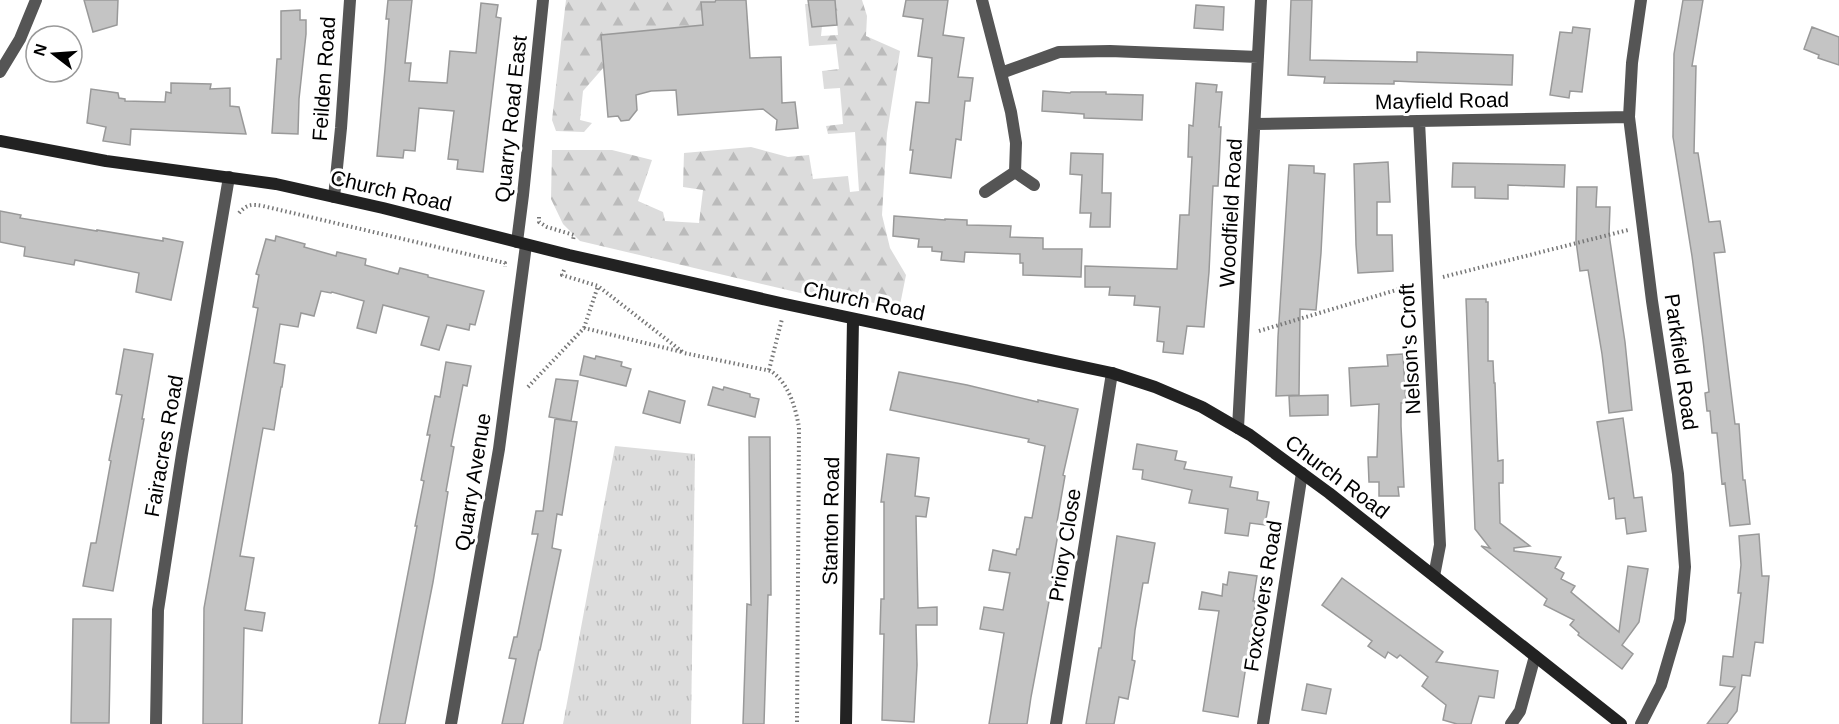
<svg xmlns="http://www.w3.org/2000/svg" width="1839" height="724" font-family="Arial,sans-serif">
  <style>
    .forest { fill: url(#forest-firs) }
    .park { fill: url(#park-tufts) }
    .building { fill: #c4c4c4; stroke: #999; stroke-width: 1.5 }
    .lines { fill: none; stroke-linecap: round; stroke-linejoin: round }
    .path { stroke: #777; stroke-width: 4; stroke-dasharray: 1.5 3; stroke-linecap: butt }
    .street { stroke: #555; stroke-width: 12 }
    .secondary { stroke: #222; stroke-width: 12 }
    .labels { text-anchor: middle; stroke-width: 6; stroke-linejoin: round; paint-order: stroke }
    .street-label { font-size: 21px; fill: #000; stroke: #fff }
  </style>
  <defs>
    <pattern id="forest-firs" width="22" height="20" patternUnits="userSpaceOnUse" patternTransform="scale(1.5)"><rect width="22" height="20" fill="#dcdcdc"/><path d="M5 1l3.5 6h-7zM16 11l3.5 6h-7z" fill="#bbb"/></pattern>
    <pattern id="park-tufts" width="24" height="20" patternUnits="userSpaceOnUse" patternTransform="scale(1.5)"><rect width="24" height="20" fill="#dcdcdc"/><path d="M3 7l-1-3M5 7V3M7 7l1-3M15 17l-1-3M17 17v-4M19 17l1-3" fill="none" stroke="#bbb"/></pattern>
  </defs>
  <rect width="100%" height="100%" fill="#fff"/>
  <path class="forest" d="M566,0H716L715,2L701,3L703,25L601,35L604,67L583,91L580,120L592,123L584,132L556,131L552,120Z
    M835,0H862L867,16L866,36L900,51L887,133L882,215L890,248L906,275L899,310L863,300L851,294L843,303L580,241L563,224L551,199L552,150H612L652,160L638,201L663,212L665,221L699,223L703,190L683,187L684,153L751,147L788,157L809,155L813,179L848,176L850,192L859,191L855,132L828,134L826,126L843,124L840,88L824,89L822,71L839,69L836,44L809,46L805,4H808L812,27L822,26L821,36L838,35Z"/>
  <path class="park" d="M615,446L695,454L691,724H563Z"/>
  <path class="building" d="M84,0H118L117,25L93,32Z
    M388,0H412L405,63H411L409,81L447,83L450,51L476,53L481,3L498,5L496,17L501,18L483,172L457,169L458,160L448,159L454,111L419,108L415,151L404,150L403,158L377,156L385,69L389,19H386Z
    M716,0H746L750,58L781,57L782,103L795,102L798,128L776,130L777,120L763,109L678,115L676,90L651,91L636,95L637,110L629,120L621,121L618,116L608,117L601,35L703,25L701,2H715Z
    M808,0H835L837,25L812,27Z
    M906,0H948L943,35L964,38L958,77L973,78L970,101H965L961,140L956,139L951,178L910,173L913,150H910L916,102L929,103L932,58L918,56L923,19L903,16Z
    M1291,0H1312L1310,60L1417,62V52L1513,55L1512,85L1416,82L1394,81V84L1324,83L1325,77L1288,75Z
    M1683,0H1703L1692,66H1696L1694,153H1698L1709,222L1720,221L1725,252L1714,253L1735,424H1739L1743,480H1745L1750,524L1730,526L1725,483L1722,484L1717,433H1712L1710,411H1707L1705,393L1709,392L1703,340L1692,256L1673,137L1674,54Z
    M1196,5L1224,7L1223,30L1194,28Z
    M300,10V20H306V34L299,99L298,134L272,133L277,59H281V11Z
    M1573,27L1590,29L1582,92L1570,91L1569,98L1550,95L1560,32L1572,33Z
    M1812,27L1839,37V65L1818,58L1819,55L1804,49Z
    M171,83L211,84L210,89L230,88V106L239,107L246,134L131,129L130,145L103,141L106,127L87,123L91,89L118,93L119,98L125,99V101L165,102L166,92L171,93Z
    M1196,83L1217,85L1216,92H1222L1219,127H1221L1218,186H1213L1209,272L1204,327L1187,326L1183,354L1163,352L1164,342L1157,341L1160,307L1134,305L1135,296L1109,295L1110,287H1085V266L1177,269L1180,215H1189L1192,157H1188L1189,125L1193,126Z
    M1043,91L1070,93L1071,92H1106V94L1143,95L1142,120L1084,118V114L1042,111Z
    M1071,153L1103,154L1102,193H1111L1110,227H1090L1091,213H1080L1082,175L1070,174Z
    M1388,162L1390,202H1377V235H1392L1393,271L1358,273L1356,245L1354,164Z
    M1453,163L1565,165L1564,187L1508,185V199L1475,198V187H1452Z
    M1289,165L1314,166V173L1325,174L1321,253L1316,310L1300,309L1299,395L1276,396L1278,337Z
    M1577,187H1597L1596,207H1610L1609,234L1625,342L1632,410L1609,413L1602,354L1588,270L1580,271L1576,241Z
    M0,211L21,215L20,218L97,231V230L163,241V238L183,242L171,300L136,292L139,273L75,260L74,265L24,256L25,247L0,242Z
    M894,216L945,220V219L967,220V225L1011,226L1010,237L1043,238V249H1082L1081,277L1023,275V263H1020V254L965,252L964,262L941,260L942,252L932,251V247H918L919,239L893,236Z
    M276,236L305,244L304,247L336,256L337,252L366,259L365,265L398,274L400,268L428,275V277L484,291L475,325L470,324L469,330L447,325L439,350L421,345L429,317L383,305L376,333L357,328L364,301L332,292L331,293L321,291L314,316L301,313L298,327L280,324L274,363L285,365L282,387H281L274,430L263,428L240,556L254,558L245,610L265,613L262,631L244,628L242,724H203L204,608L258,308L253,307L259,275L256,274L266,239L275,241Z
    M1466,299H1486V302H1488V361H1493L1494,383H1495L1498,461L1503,460V483H1499L1500,523L1530,546L1514,548V551L1561,557L1555,568L1564,573L1561,579L1575,586L1571,592L1619,632L1628,566L1648,569L1639,622L1622,645L1633,654L1622,669L1578,635L1579,633L1570,625L1574,620L1544,605L1547,599L1481,546L1490,548L1475,529Z
    M124,349L153,354L142,419H144L113,591L83,586L91,543H96L111,461L109,460L122,395L116,394Z
    M1403,354L1406,403H1401V426L1404,487H1398L1399,496H1379V482H1369L1368,457H1377L1379,404L1351,406L1349,368L1388,366L1387,355Z
    M584,356L595,359L596,356L622,362L621,366L631,369L626,386L580,375Z
    M446,362L471,366L467,386L463,385L451,446L454,447L446,491L448,492L433,582L405,724H379L417,526H415L424,481L421,480L430,435H427L435,396L440,397Z
    M899,372L967,385L1038,402V400L1078,409L1063,475L1065,476L1057,522L1060,523L1050,579L1053,580L1031,697L1027,724H989L1004,633L980,629L984,607L1003,610L1010,573L989,570L993,550L1016,555L1017,549H1019L1025,517L1032,518L1045,446L1028,442L1029,439L890,410Z
    M556,379L578,381L571,421L549,417Z
    M713,387L723,390L724,387L750,394V397L759,399L755,417L708,405Z
    M649,391L685,401L680,423L643,413Z
    M1328,395V415L1290,416L1289,396Z
    M1623,418L1634,498L1642,497L1646,531L1627,534L1625,518L1616,519L1614,498L1609,499L1597,422Z
    M555,419L577,422L562,515L557,514L552,548L561,550L540,650H539L523,724H502L516,659L509,658L514,637H517L538,534H532L536,511H543Z
    M749,437H770L771,595H768L764,724H743L747,604L751,605Z
    M1137,444L1177,451L1175,460L1186,462L1184,469L1232,477L1230,487L1258,492L1257,500L1269,502L1265,525L1250,523L1248,536L1225,533L1228,509L1189,503L1192,490L1142,479L1143,470L1133,469Z
    M887,454L919,458L915,496L929,498L926,517L916,516L918,608L937,607V625H916L917,665L914,722L882,720L884,634H880L881,599H884V502H881Z
    M1759,534L1762,576H1769L1763,643L1755,642L1750,676L1742,675L1737,711L1727,724H1707L1735,687L1720,685L1723,656L1733,657L1741,593H1738L1741,565L1739,536Z
    M1117,536L1155,543L1148,583H1143L1135,630L1132,660L1135,661L1128,699L1119,697L1114,724H1086L1099,648H1101Z
    M1229,572L1257,576L1253,601H1255L1254,615L1238,717L1203,711L1219,611L1199,609L1202,592L1222,596L1223,584L1227,585Z
    M1342,578L1443,652L1436,662L1498,671L1494,698L1479,696L1471,724H1457L1443,720L1446,705L1422,686L1428,677L1400,655L1397,658L1388,652L1385,658L1368,646L1372,641L1322,605Z
    M73,619H111L109,723H71Z
    M1307,684L1331,689L1326,714L1302,710Z"/>
  <g class="lines">
    <path class="path" d="M239,213C247,204 252,204 263,206L505,263V267
      M539,217V222L547,227L574,235L573,240
      M564,270L562,275L598,286L684,353L771,371C789,384 795,406 799,427L797,724
      M1443,277L1628,230
      M584,328L598,286
      M1259,331L1413,285
      M769,370L782,319
      M528,387L584,328L682,352"/>
    <path class="street" d="M982,0L1011,112L1016,143L1015,172
      M1641,0L1632,63L1629,117L1652,301L1678,474L1685,567L1680,620L1661,685L1641,724
      M0,72L20,39L36,0
      M1001,73L1059,52L1110,51L1258,57
      M1419,121L1440,545L1434,576
      M1255,124L1629,117
      M985,192L1015,172L1034,185
      M334,197L341,128L350,0
      M517,242L523,195L543,0
      M1238,428L1261,0
      M156,724L158,610L182,454L229,177
      M451,724L499,449L526,245
      M1056,724L1112,373
      M1263,724L1302,473
      M1511,724L1520,711L1535,656"/>
    <path class="secondary" d="M0,141L106,161L276,184L383,208L569,255L785,304L1112,373L1155,387L1202,407L1250,435L1329,493L1621,724
      M846,724L853,319"/>
  </g>
  <g class="labels">
    <g class="street-label">
      <text transform="translate(324 79) rotate(-86)" y="7">Feilden Road</text>
      <text transform="translate(1442 101) rotate(-1)" y="7">Mayfield Road</text>
      <text transform="translate(511 119) rotate(-84)" y="7">Quarry Road East</text>
      <text transform="translate(391 191) rotate(13)" y="7">Church Road</text>
      <text transform="translate(1231 213) rotate(-87)" y="7">Woodfield Road</text>
      <text transform="translate(864 301) rotate(12)" y="7">Church Road</text>
      <text transform="translate(1410 349) rotate(-93)" y="7">Nelson's Croft</text>
      <text transform="translate(1681 362) rotate(82)" y="7">Parkfield Road</text>
      <text transform="translate(164 446) rotate(-80)" y="7">Fairacres Road</text>
      <text transform="translate(1337 477) rotate(37)" y="7">Church Road</text>
      <text transform="translate(473 482) rotate(-81)" y="7">Quarry Avenue</text>
      <text transform="translate(831 521) rotate(-89)" y="7">Stanton Road</text>
      <text transform="translate(1065 545) rotate(-81)" y="7">Priory Close</text>
      <text transform="translate(1263 596) rotate(-81)" y="7">Foxcovers Road</text>
    </g>
  </g>
  <g transform="translate(54 54) rotate(287)"><circle r="28" fill="#ffffff" stroke="#999999" stroke-width="1.5"/>
  <path d="M0-4.5L10 22L0 15L-10 22Z" fill="#000000"/>
  <text y="-9" font-size="16" font-weight="bold" text-anchor="middle" fill="#000000">N</text>
  </g>
</svg>
